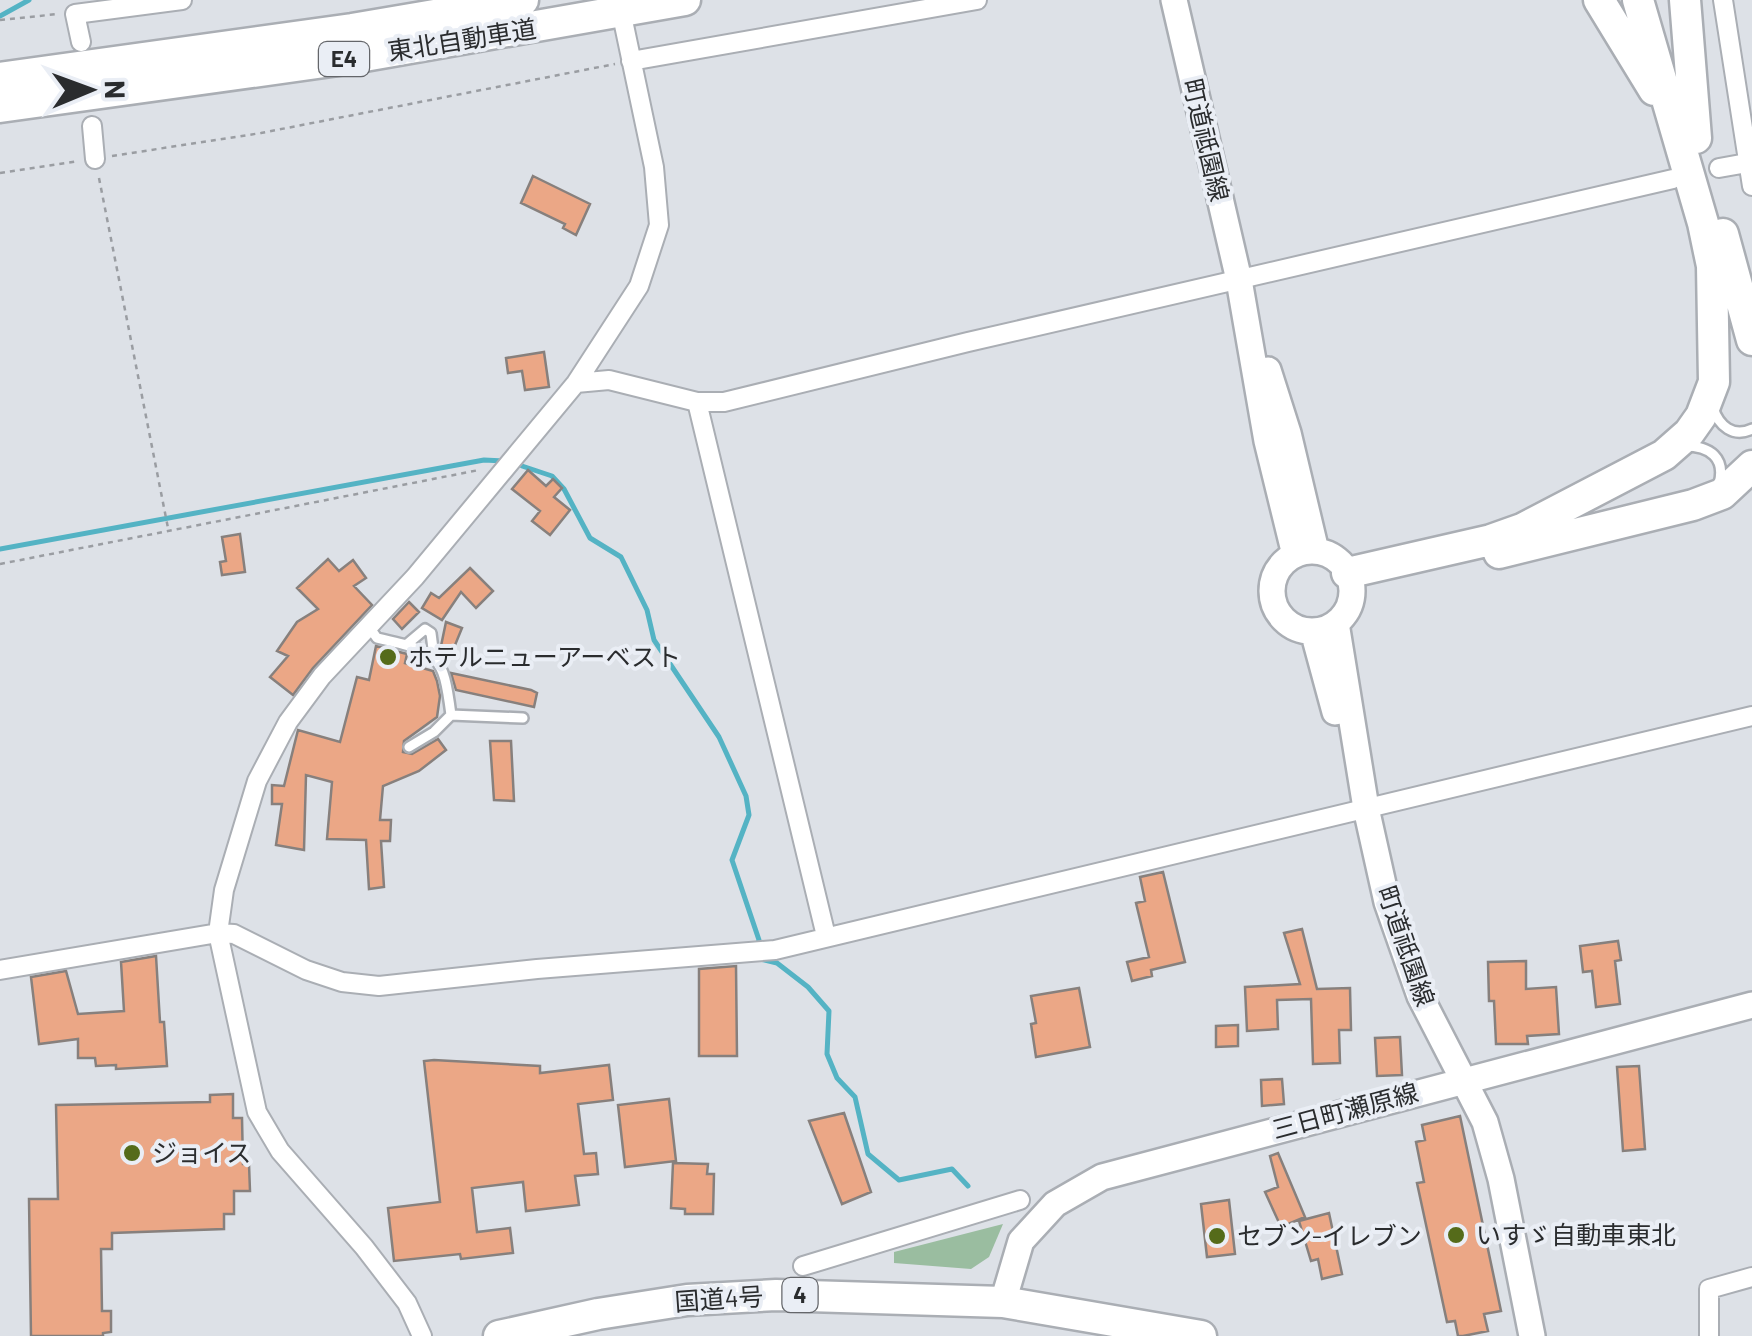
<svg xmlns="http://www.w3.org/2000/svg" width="1752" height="1336" font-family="Barlow,'Noto Sans JP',sans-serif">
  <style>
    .green { fill: #9abda0 }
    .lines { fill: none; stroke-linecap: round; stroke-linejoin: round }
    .stream { stroke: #54b3c4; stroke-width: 5 }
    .building { fill: #eba786; stroke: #87807d; stroke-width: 2.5 }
    .lane-casing { stroke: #aaaeb4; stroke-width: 14 }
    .street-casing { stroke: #aaaeb4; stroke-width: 22 }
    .secondary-casing { stroke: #aaaeb4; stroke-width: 30 }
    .highway-casing { stroke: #aaaeb4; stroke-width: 35 }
    .path { stroke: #9a9da2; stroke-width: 2.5; stroke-dasharray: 5 5; stroke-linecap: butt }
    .lane { stroke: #fff; stroke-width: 9 }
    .street { stroke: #fff; stroke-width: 18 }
    .secondary { stroke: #fff; stroke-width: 25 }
    .highway { stroke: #fff; stroke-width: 30 }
    .poi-dot { fill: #556b1a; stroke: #eaeef5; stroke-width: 4 }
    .labels { text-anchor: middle; stroke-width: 8; stroke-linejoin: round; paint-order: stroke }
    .shield { fill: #eaeef5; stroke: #64666a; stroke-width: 2.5 }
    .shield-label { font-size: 22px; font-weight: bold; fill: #2a2c2e }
    .street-label { font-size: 25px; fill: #2a2c2e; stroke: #eaeef5 }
    .poi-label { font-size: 25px; fill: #2a2c2e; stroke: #eaeef5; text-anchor: start }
  </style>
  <rect width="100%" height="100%" fill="#dde1e7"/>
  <path class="green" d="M1003,1224L989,1257L971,1269L894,1263V1252Z"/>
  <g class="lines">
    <path class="stream" d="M0,16L29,0
      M522,466L552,476L564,489L590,538L621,557L647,610L654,640L719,737L746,796L749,815L732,860L759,940L757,947
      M0,549L484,460L504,461
      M756,958L777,963L808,987L829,1011L827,1054L837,1078L855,1097L868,1154L899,1180L952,1169L968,1186"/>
  </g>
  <path class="building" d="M533,176L590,204L576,235L563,228L565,224L521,203Z
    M544,352L549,387L525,390L522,371L508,373L506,358Z
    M528,470L546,486L553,479L562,488L554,497L570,510L550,535L532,521L540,511L512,489Z
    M240,534L245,572L222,575L220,562L226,561L222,537Z
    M328,559L339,571L353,560L366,578L354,586L372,605L313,668L293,695L270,677L288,656L277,651L297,622L318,609L297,588Z
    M470,568L493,591L476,608L461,592L442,620L422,608L431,593L439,598Z
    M409,602L419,612L402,629L393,619Z
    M446,622L462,628L453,650L441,646Z
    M376,646L407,654L405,663L433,671L437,681L440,696L437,717L404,741L403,752L412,754L438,739L446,750L419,771L383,786L380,820H391L390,841H381L384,887L369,889L366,840L327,839L332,782L306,775L304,850L276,845L282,804H272V785L284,786L298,730L340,742L357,677L369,680Z
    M451,673L531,690L537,693L534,707L456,690Z
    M490,741H511L514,801L494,800Z
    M1163,872L1185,962L1151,970L1152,976L1132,981L1127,962L1149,957L1136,903L1145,901L1140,877Z
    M1302,929L1317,989L1350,988L1351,1030H1339L1340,1063L1313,1064L1311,999L1277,1000L1278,1029L1247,1031L1245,987L1300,984L1284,933Z
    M1618,941L1621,960L1615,961L1620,1004L1596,1007L1592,971L1583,972L1580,946Z
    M156,956L160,1022H164L167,1066L116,1069V1065L96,1066L95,1058H78V1039L39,1044L31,977L66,971L78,1014L124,1011L121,962Z
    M1526,961V989L1556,987L1559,1034L1527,1036L1528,1044H1496L1494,1001H1489L1488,962Z
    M736,966L737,1056H699V969Z
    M1079,988L1090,1047L1036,1057L1031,1024L1036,1023L1031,996Z
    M1238,1025V1046L1216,1047V1026Z
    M1400,1037L1402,1075L1377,1076L1375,1038Z
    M434,1060L540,1066V1073L609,1065L613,1100L578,1104L584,1154L596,1153L598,1174L575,1176L579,1205L526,1211L523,1182L472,1188L477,1232L510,1228L513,1253L461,1259L460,1254L394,1261L388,1208L440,1202L424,1061Z
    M1639,1066L1645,1149L1623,1151L1617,1067Z
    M1282,1079L1284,1104L1262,1106L1261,1080Z
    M233,1094V1118H242L243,1164H249L250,1191H234V1214H224V1229L112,1233V1249H101L102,1311H111V1332L103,1333V1336H31L29,1199H58L56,1105L210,1102V1095Z
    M669,1099L676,1161L625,1167L618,1105Z
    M844,1113L871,1192L842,1204L809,1121Z
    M1460,1116L1501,1311L1484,1314L1488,1331L1463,1336H1458L1455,1321L1447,1322L1417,1183L1424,1182L1416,1142L1425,1140L1422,1125Z
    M1278,1153L1305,1217L1281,1227L1265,1192L1278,1187L1270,1156Z
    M673,1163L708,1164L707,1174H714L713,1214H685V1209L671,1208Z
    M1229,1200L1235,1254L1207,1257L1201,1204Z
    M1329,1213L1342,1274L1322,1279L1318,1259L1311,1261L1299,1221Z"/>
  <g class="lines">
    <defs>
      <path id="lane" d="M1713,408C1719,426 1733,438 1752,429
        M1685,446C1710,446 1726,458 1719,484
        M369,627L377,638C439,652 443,653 451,715L523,718
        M406,645L425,629L431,633L434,657
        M409,747L434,732L451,715"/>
      <path id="street" d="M1723,0L1752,186
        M81,42L75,14L182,0
        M631,61L977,0
        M92,126L95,159
        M1719,168L1752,162
        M576,383L609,380L697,402H724L968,342L1673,179
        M697,402L826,936
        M0,970L218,933L234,934L306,970L342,982L379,986L537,969L775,950L1752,716
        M803,1266L1020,1200
        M422,1336L407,1303L364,1247L280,1151L257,1112L218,933L224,890L257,781L288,722L322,676L415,577L576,383L639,286L659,225L654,167L624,25
        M1709,1336V1289L1752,1277"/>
      <path id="secondary" d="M1174,0L1239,280L1267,441L1295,555
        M1268,370L1288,433L1316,551
        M1272 591a40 40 0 1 1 80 0a40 40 0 1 1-80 0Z
        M1336,623L1366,808L1387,902L1420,996L1485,1122L1501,1179L1532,1336
        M1313,631L1335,712
        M1003,1302L1021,1241L1055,1204L1102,1177L1752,1005"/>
      <path id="highway" d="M1599,0L1654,90
        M1685,0L1696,138
        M0,78L352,29L523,0
        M0,107L353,58L685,0
        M1723,234L1752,340
        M1499,553L1693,505L1722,494L1752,466
        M1347,573L1491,540L1522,529L1664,455L1689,433L1701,416L1714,382L1712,266L1703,223L1638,0
        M499,1336L598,1314L687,1300L776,1295L1003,1302L1201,1336"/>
    </defs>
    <use href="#lane" class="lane-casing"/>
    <use href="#street" class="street-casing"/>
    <use href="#secondary" class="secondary-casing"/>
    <use href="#highway" class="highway-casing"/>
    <path class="path" d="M0,20L58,14
      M112,156L261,133L615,64
      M0,173L79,161
      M99,178L168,528
      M0,564L479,470"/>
    <use href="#lane" class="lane"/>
    <use href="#street" class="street"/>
    <use href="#secondary" class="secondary"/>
    <use href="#highway" class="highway"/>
  </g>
  <g class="poi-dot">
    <circle cx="388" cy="657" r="10"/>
    <circle cx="132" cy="1153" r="10"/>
    <circle cx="1456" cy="1235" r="10"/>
    <circle cx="1217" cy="1236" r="10"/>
  </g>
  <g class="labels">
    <g class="shield">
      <rect x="319" y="42" width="50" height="34" rx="8"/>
      <rect x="782.5" y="1278" width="35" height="34" rx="8"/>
    </g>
    <g class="shield-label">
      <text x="344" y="67">E4</text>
      <text x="800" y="1303">4</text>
    </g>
    <g class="street-label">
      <text transform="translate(462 40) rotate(-9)" y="9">東北自動車道</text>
      <text transform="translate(1206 140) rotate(77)" y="9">町道祗園線</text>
      <text transform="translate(1406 946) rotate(71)" y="9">町道祗園線</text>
      <text transform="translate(1345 1111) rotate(-15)" y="9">三日町瀬原線</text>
      <text transform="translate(719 1299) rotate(-4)" y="9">国道4号</text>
    </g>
    <g class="poi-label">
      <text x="408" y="666">ホテルニューアーベスト</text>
      <text x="152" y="1162">ジョイス</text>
      <text x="1476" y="1244">いすゞ自動車東北</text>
      <text x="1237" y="1245">セブン-イレブン</text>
    </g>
  </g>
  <g transform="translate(90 90) rotate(89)" stroke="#eaeef5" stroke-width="8" paint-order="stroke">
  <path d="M0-8L18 38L0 25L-18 38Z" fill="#2a2c2e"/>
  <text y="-15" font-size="28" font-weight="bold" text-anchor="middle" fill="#2a2c2e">N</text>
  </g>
</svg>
